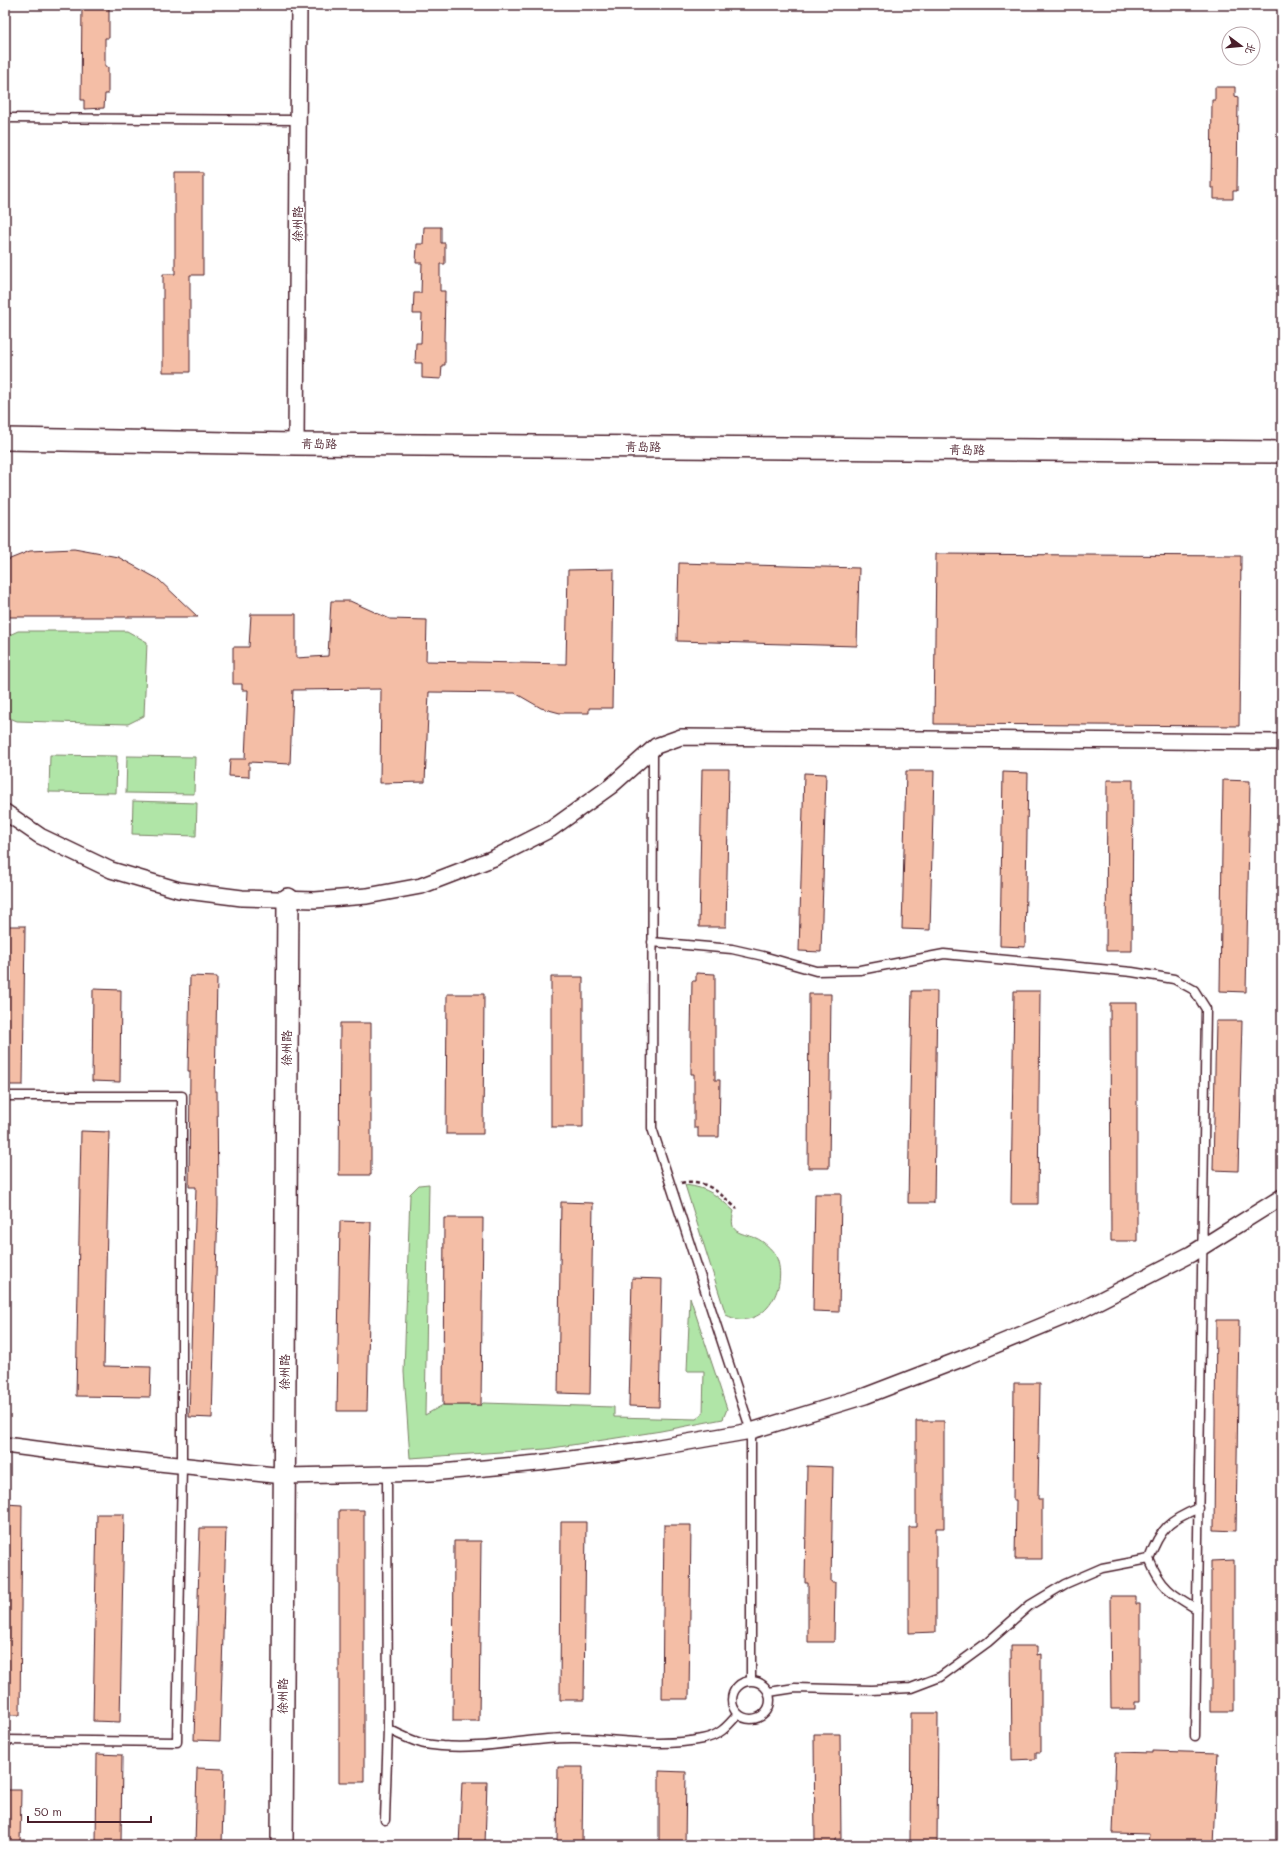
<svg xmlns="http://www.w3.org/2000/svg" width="1287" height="1850" font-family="Mali,'LXGW WenKai TC',sans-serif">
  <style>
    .green { fill: #b0e5a7; stroke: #7d8269 }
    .building { fill: #f4bea6; stroke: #4a1f2b }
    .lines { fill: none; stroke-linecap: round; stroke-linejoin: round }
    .lane-casing { stroke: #4a1f2b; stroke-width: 11 }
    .street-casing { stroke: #4a1f2b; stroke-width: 18 }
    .secondary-casing { stroke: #4a1f2b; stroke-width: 24 }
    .path { stroke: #4a1f2b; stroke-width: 2.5; stroke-dasharray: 4 3; stroke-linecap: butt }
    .lane { stroke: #fff; stroke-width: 8 }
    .street { stroke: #fff; stroke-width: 15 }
    .secondary { stroke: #fff; stroke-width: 21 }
    .labels { text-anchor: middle; stroke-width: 3.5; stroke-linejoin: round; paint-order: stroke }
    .street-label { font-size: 12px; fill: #4a1f2b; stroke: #fff }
  </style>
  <rect width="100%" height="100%" fill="#fff"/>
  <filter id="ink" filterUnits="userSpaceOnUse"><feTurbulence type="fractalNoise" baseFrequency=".025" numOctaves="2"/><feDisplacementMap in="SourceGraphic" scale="8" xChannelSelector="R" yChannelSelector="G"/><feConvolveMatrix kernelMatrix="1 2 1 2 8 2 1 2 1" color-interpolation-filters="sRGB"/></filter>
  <g filter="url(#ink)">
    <path class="green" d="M18,631H127L147,642L144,716L128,724L17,721L5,716V637Z
      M50,755L117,756L116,793L49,792Z
      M127,756L195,757L194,794L126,793Z
      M133,801L197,803L196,836L132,834Z
      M429,1184L425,1415L443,1405H481L483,1403L614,1407V1417L696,1419L703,1414L704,1371H687L690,1297L727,1409L723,1419L661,1431L546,1449L410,1458L404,1372L410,1194L419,1185Z
      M685,1185C709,1188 716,1195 734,1211C728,1234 739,1232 756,1238C763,1241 772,1249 776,1256C790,1288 762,1334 726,1315Z"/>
    <path class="building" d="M82,5H106V8H109V38H105V67H108V94H105L104,108L84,109V100H81Z
      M1215,87H1235V96L1238,97L1237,191H1233V199H1214V188H1211L1212,100H1215Z
      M175,173H203V275H190V372H163V274H175Z
      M424,227H441V243H445V264H440V291H445L444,341H445V365H442L441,379L422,378V363H415L416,343H421L422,314H413L414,293H421L422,263H416L417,244H423Z
      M74,549L118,557L158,579L198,617H5V561L30,551Z
      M936,554L1241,556L1239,726L934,724Z
      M679,563L859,568L857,646L677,641Z
      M614,569L612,708H589V713H560L541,708L515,693L429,692L425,782L380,783L381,689L293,690L290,764L249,762V777L229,776L230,759H245L248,690H242V684H233V647H249L251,614H296V658L328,656L331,601H350L390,619L427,620L426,661L566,664L568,570Z
      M702,769H729L726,927H699Z
      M906,771H934L930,930L902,929Z
      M1003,772L1028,773L1025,947L1000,946Z
      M804,773L826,774L821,952L799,951Z
      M1107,780H1133L1132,951H1106Z
      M1223,780L1250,781L1246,992L1220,991Z
      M5,926H25L23,1085H5Z
      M696,973L715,974V1080H720L719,1137H698V1128H694V1074H691V1035L692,981H696Z
      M190,976L217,977L215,1091H217L218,1205L212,1418L189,1417L196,1187H189L190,1071H188Z
      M551,977H583V1127H551Z
      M93,989L121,990L120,1082L92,1081Z
      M912,991H937L934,1203H908Z
      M1014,991H1040L1038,1204H1011Z
      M447,994H484L483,1134H446Z
      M809,994H831L829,1168H808Z
      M1110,1003H1137V1241H1111Z
      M1216,1021H1242L1238,1171L1213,1170Z
      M340,1023H371V1175H339Z
      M81,1131L109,1132L104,1366L151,1367L150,1397L76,1396Z
      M815,1194H841L839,1312L813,1311Z
      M561,1202L593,1203L590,1394L558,1393Z
      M444,1218H483L481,1405H443Z
      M340,1221L371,1222L367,1411H337Z
      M632,1278L662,1279L659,1407L629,1406Z
      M1216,1320H1239L1236,1531L1214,1530Z
      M1014,1383H1040L1038,1499H1042V1559H1015L1016,1500H1013Z
      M916,1421H944V1528H936V1632L909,1633V1527H916Z
      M807,1466L833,1467L831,1582H835L834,1642H808V1583H805Z
      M5,1504L22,1505L20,1715H5Z
      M339,1510H364V1782H339Z
      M97,1514H124L120,1722L93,1721Z
      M561,1522H586L584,1700H560Z
      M664,1525H691L689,1699H662Z
      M200,1528H226L220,1741L194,1740Z
      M454,1541H481L479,1721H453Z
      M1234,1560V1712H1211V1561Z
      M1110,1596H1136V1604H1140V1702H1135V1709H1111Z
      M1011,1646H1037V1655L1041,1654V1752H1036V1759L1012,1760Z
      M911,1713H938L937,1845H910Z
      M814,1734H840L841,1839H835V1845H815Z
      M1153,1751L1218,1753L1214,1845H1149L1150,1834L1113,1833L1116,1752L1153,1753Z
      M97,1754L122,1755L121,1845H96Z
      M558,1767H583L582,1845H557Z
      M197,1768L224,1769L222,1845H195Z
      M659,1771L686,1772L685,1845H659Z
      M462,1782H487L485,1845H459Z
      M5,1790H21L20,1845H5Z"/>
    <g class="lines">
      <defs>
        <path id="lane" d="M5,118L298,120
          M653,750L652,1128L751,1431V1680
          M652,942L732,949L763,956L816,971L860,970L944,954L1132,972L1174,979L1194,990L1206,1009L1195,1736
          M5,1096H182V1465L177,1742L5,1740
          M1197,1609C1171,1594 1161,1588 1149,1559C1160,1528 1170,1520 1199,1508
          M732 1700a19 19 0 1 1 38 0a19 19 0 1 1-38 0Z
          M769,1692L795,1688L871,1690L911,1688L940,1677L988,1642L1030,1605L1065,1584L1102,1568L1149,1559
          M388,1729C398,1734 410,1740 421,1743C427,1745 435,1745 442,1746C487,1750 530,1737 575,1738C617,1739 659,1748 702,1739C719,1736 727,1727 738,1714
          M385,1820L388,1729L387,1474"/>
        <path id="street" d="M296,444L299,5
          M5,812L40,836L111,870L179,890L242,898L315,900L367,896L421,886L494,858L551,829L611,786L656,746L681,737L1282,742
          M5,1445L82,1455L284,1476L387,1474L431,1473L538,1463L642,1450L751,1431L865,1396L969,1356L1083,1309L1191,1254L1282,1197"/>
        <path id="secondary" d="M5,439L296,444L1282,452
          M282,1845L288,899"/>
      </defs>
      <use href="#lane" class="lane-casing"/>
      <use href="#street" class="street-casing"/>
      <use href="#secondary" class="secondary-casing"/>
      <path class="path" d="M681,1183C704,1177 721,1194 737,1209"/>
      <use href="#lane" class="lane"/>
      <use href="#street" class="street"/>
      <use href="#secondary" class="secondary"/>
    </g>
  </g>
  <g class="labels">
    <g class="street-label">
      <text transform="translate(298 224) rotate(-90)" y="4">徐州路</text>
      <text transform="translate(319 444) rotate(1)" y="4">青岛路</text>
      <text transform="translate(643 447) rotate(1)" y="4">青岛路</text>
      <text transform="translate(967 450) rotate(1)" y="4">青岛路</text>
      <text transform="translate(287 1048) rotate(-90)" y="4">徐州路</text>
      <text transform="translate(285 1372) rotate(-90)" y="4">徐州路</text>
      <text transform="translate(283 1696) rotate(-90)" y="4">徐州路</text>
    </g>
  </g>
  <rect width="1287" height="1850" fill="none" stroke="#fff" stroke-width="20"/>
  <rect x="10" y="10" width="1267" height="1830" fill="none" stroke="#4a1f2b" stroke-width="1.5" filter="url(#ink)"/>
  <g transform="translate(1241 46) rotate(106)"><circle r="19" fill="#ffffff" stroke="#b7a5aa"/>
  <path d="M0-3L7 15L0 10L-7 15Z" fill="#4a1f2b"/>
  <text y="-6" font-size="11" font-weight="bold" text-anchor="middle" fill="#4a1f2b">北</text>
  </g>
  <path d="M28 1816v6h123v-6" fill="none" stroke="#4a1f2b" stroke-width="2"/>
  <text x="34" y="1816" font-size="12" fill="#4a1f2b" stroke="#ffffff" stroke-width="3" paint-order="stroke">50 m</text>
</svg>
